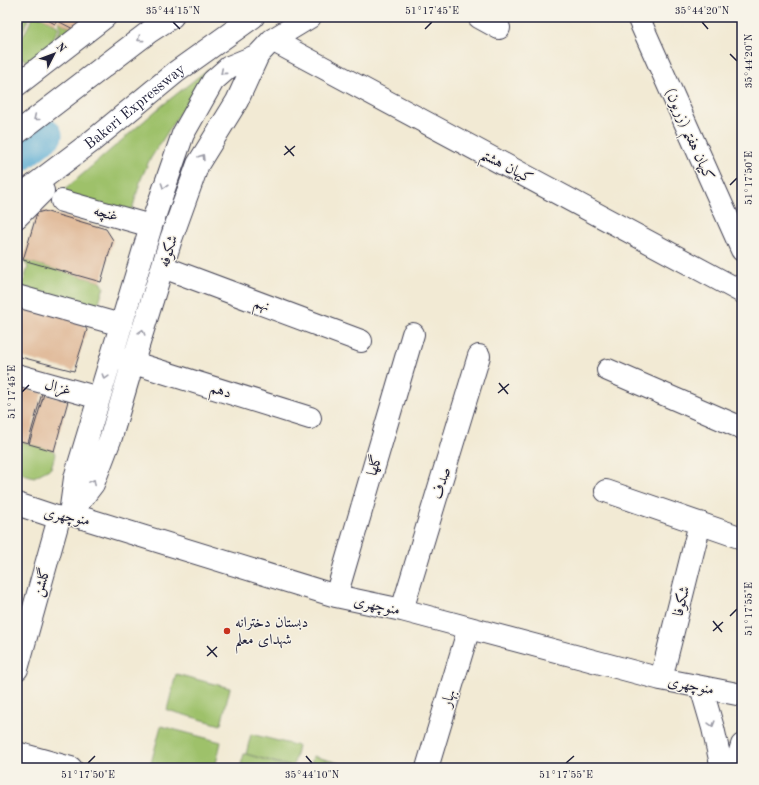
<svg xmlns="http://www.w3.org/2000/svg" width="759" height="785" font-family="'Old Standard TT',Amiri,serif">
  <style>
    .green { fill: #9ec16a; stroke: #607252 }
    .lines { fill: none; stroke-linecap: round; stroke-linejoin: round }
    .river { stroke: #58abd3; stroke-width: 31 }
    .building { fill: #e1bc9c }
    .minor-casing { stroke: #414052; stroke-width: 24 }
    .highway-casing { stroke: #414052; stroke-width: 24 }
    .minor { stroke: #fff; stroke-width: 22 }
    .highway { stroke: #fff; stroke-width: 22 }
    .oneway { stroke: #9c9ca7 }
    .ticks { fill: none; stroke: #22223b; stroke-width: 1.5 }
    .poi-dot { fill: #c8321e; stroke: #f7f3e8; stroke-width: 1.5 }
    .labels { text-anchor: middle; stroke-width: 3; stroke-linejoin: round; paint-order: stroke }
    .street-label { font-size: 15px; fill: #22223b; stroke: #f7f3e8 }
    .poi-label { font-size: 15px; fill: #22223b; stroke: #f7f3e8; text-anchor: start }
    .neatline { fill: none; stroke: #22223b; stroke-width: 1.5 }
    .ticks-label { font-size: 10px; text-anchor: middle; fill: #22223b }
  </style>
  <rect width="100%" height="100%" fill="#f7f3e8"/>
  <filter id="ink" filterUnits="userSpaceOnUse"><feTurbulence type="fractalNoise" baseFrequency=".025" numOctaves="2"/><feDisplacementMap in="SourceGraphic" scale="8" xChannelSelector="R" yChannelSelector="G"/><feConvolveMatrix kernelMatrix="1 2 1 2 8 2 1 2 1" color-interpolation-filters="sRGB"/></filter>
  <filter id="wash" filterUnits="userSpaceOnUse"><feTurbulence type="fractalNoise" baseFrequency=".012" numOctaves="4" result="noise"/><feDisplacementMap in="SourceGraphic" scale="16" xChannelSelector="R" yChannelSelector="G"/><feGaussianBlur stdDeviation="0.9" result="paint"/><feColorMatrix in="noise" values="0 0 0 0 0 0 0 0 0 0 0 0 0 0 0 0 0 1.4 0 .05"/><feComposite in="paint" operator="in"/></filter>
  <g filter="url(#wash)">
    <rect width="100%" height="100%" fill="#f2ead4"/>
    <path class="green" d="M17,17L29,18L17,42Z
      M33,17H42L59,27L41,62L36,65L17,56V48Z
      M58,21L75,30L44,63L61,28Z
      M208,69L149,161L141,179L130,217L62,192L159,108Z
      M23,260L101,282L104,287L98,304L94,307L21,291L28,267Z
      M17,440L54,451L55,455L51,468L34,477L17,472Z
      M176,674L230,688L221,725L167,710Z
      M161,726L221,742L215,768H171L151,763Z
      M251,734L298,746L293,767L246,754Z
      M244,754H246L292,768H240Z
      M313,756L357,768H310Z"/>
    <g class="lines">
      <path class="river" d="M17,159L47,135"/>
    </g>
    <g id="blocks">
      <path class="building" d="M42,17H59L55,24Z
        M60,17H90L75,30L58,21Z
        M44,211L106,229L113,240L101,282L23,260L37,213Z
        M17,302L81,320L87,330L74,371L17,356Z
        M17,386L42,393L28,443L17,440Z
        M44,394L68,401L54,451L29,444Z"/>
    </g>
  </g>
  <g filter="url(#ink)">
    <use href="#blocks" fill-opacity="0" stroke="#414052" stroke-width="1"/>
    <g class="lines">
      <defs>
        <path id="minor" d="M479,17L499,28
          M638,17L742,250
          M272,40L742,292
          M17,85L105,17
          M62,201L151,226
          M163,267L361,341
          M17,296L121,325
          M118,358L310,418
          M608,370L742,428
          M17,375L99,398
          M606,491L742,538
          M17,504L59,518L70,514L336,596L402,610L661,679L742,695
          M70,514L93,484L111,437L133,362L171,239L198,164L237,101L258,55L272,40L310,17
          M70,514L75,478L151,226L183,134L213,81L229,67L258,55
          M336,596L413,334
          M402,610L479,356
          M17,669L59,518
          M661,679L700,523
          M701,687L713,728L722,768
          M17,753L71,768
          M427,768L469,628
          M735,768L742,745"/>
        <g id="highway">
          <path d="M17,133L149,32L172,17"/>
          <path id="s1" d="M17,198L91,142L176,72L253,17"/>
          <path d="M17,217L43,191"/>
        </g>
      </defs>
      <use href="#minor" class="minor-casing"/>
      <use href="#highway" class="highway-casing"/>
      <use href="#minor" class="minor"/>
      <use href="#highway" class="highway"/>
    </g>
    <defs><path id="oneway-chevron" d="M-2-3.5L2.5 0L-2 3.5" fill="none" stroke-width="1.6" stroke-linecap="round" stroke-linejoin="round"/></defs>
    <g class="oneway">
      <use href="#oneway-chevron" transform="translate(140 39) rotate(143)"/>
      <use href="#oneway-chevron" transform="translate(223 72) rotate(140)"/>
      <use href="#oneway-chevron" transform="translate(36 118) rotate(141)"/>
      <use href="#oneway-chevron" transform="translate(202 157) rotate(-58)"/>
      <use href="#oneway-chevron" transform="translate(164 186) rotate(109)"/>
      <use href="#oneway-chevron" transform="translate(142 332) rotate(-73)"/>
      <use href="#oneway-chevron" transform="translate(105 377) rotate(107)"/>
      <use href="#oneway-chevron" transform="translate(93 482) rotate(-62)"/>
      <use href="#oneway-chevron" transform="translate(712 724) rotate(74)"/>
    </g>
  </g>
  <path class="ticks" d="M173,22L180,29M702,22L708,29M425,29L432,22M730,54L737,61M285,146L294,156M284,155L295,146M730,185L737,178M499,383L508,394M22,392L29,385M498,393L509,384M730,616L737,609M713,621L722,632M713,631L723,622M207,646L217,657M207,656L217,647M306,756L312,763M88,763L95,756M566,763L574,756"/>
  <circle class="poi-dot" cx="227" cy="631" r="4"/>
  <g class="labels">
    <g class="street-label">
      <text dy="5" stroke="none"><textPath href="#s1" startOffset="149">Bakeri Expressway</textPath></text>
      <text transform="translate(690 134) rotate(66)" y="5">کیهان هفتم (زریون)</text>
      <text transform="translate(507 166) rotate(28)" y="5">کیهان هشتم</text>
      <text transform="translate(106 213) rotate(16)" y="5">غنچه</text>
      <text transform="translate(168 251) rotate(-73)" y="5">شکوفه</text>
      <text transform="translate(262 304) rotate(20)" y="5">نهم</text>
      <text transform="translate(58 387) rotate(16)" y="5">غزال</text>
      <text transform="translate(221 390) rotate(18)" y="5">دهم</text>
      <text transform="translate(374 465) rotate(-74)" y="5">گلها</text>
      <text transform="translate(441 483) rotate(-73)" y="5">صدف</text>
      <text transform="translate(67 516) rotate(11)" y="5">منوچهری</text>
      <text transform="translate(41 582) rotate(-74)" y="5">گلشن</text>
      <text transform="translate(681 601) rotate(-76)" y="5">شکوفا</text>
      <text transform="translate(377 605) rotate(12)" y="5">منوچهری</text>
      <text transform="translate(691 685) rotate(11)" y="5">منوچهری</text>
      <text transform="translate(448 698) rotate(-73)" y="5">بهار</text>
    </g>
    <g class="poi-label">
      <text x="235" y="627">دبستان دخترانه<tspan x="235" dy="17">شهدای معلم</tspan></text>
    </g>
  </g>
  <rect width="759" height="785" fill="none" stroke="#f7f3e8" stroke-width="44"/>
  <g transform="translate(54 54) rotate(48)" stroke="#f7f3e8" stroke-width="3" paint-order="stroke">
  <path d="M0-3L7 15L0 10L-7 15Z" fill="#22223b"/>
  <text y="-6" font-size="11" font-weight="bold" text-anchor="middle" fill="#22223b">N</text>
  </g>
  <rect x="22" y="22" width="715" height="741" class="neatline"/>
  <g class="ticks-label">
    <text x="173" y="14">35°44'15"N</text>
    <text x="432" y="14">51°17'45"E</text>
    <text x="702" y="14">35°44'20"N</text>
    <text transform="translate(748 61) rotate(-90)" y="4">35°44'20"N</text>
    <text transform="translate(748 178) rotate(-90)" y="4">51°17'50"E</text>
    <text transform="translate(11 392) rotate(-90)" y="4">51°17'45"E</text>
    <text transform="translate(748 609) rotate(-90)" y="4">51°17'55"E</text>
    <text x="88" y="778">51°17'50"E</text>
    <text x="312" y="778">35°44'10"N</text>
    <text x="566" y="778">51°17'55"E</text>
  </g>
</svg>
